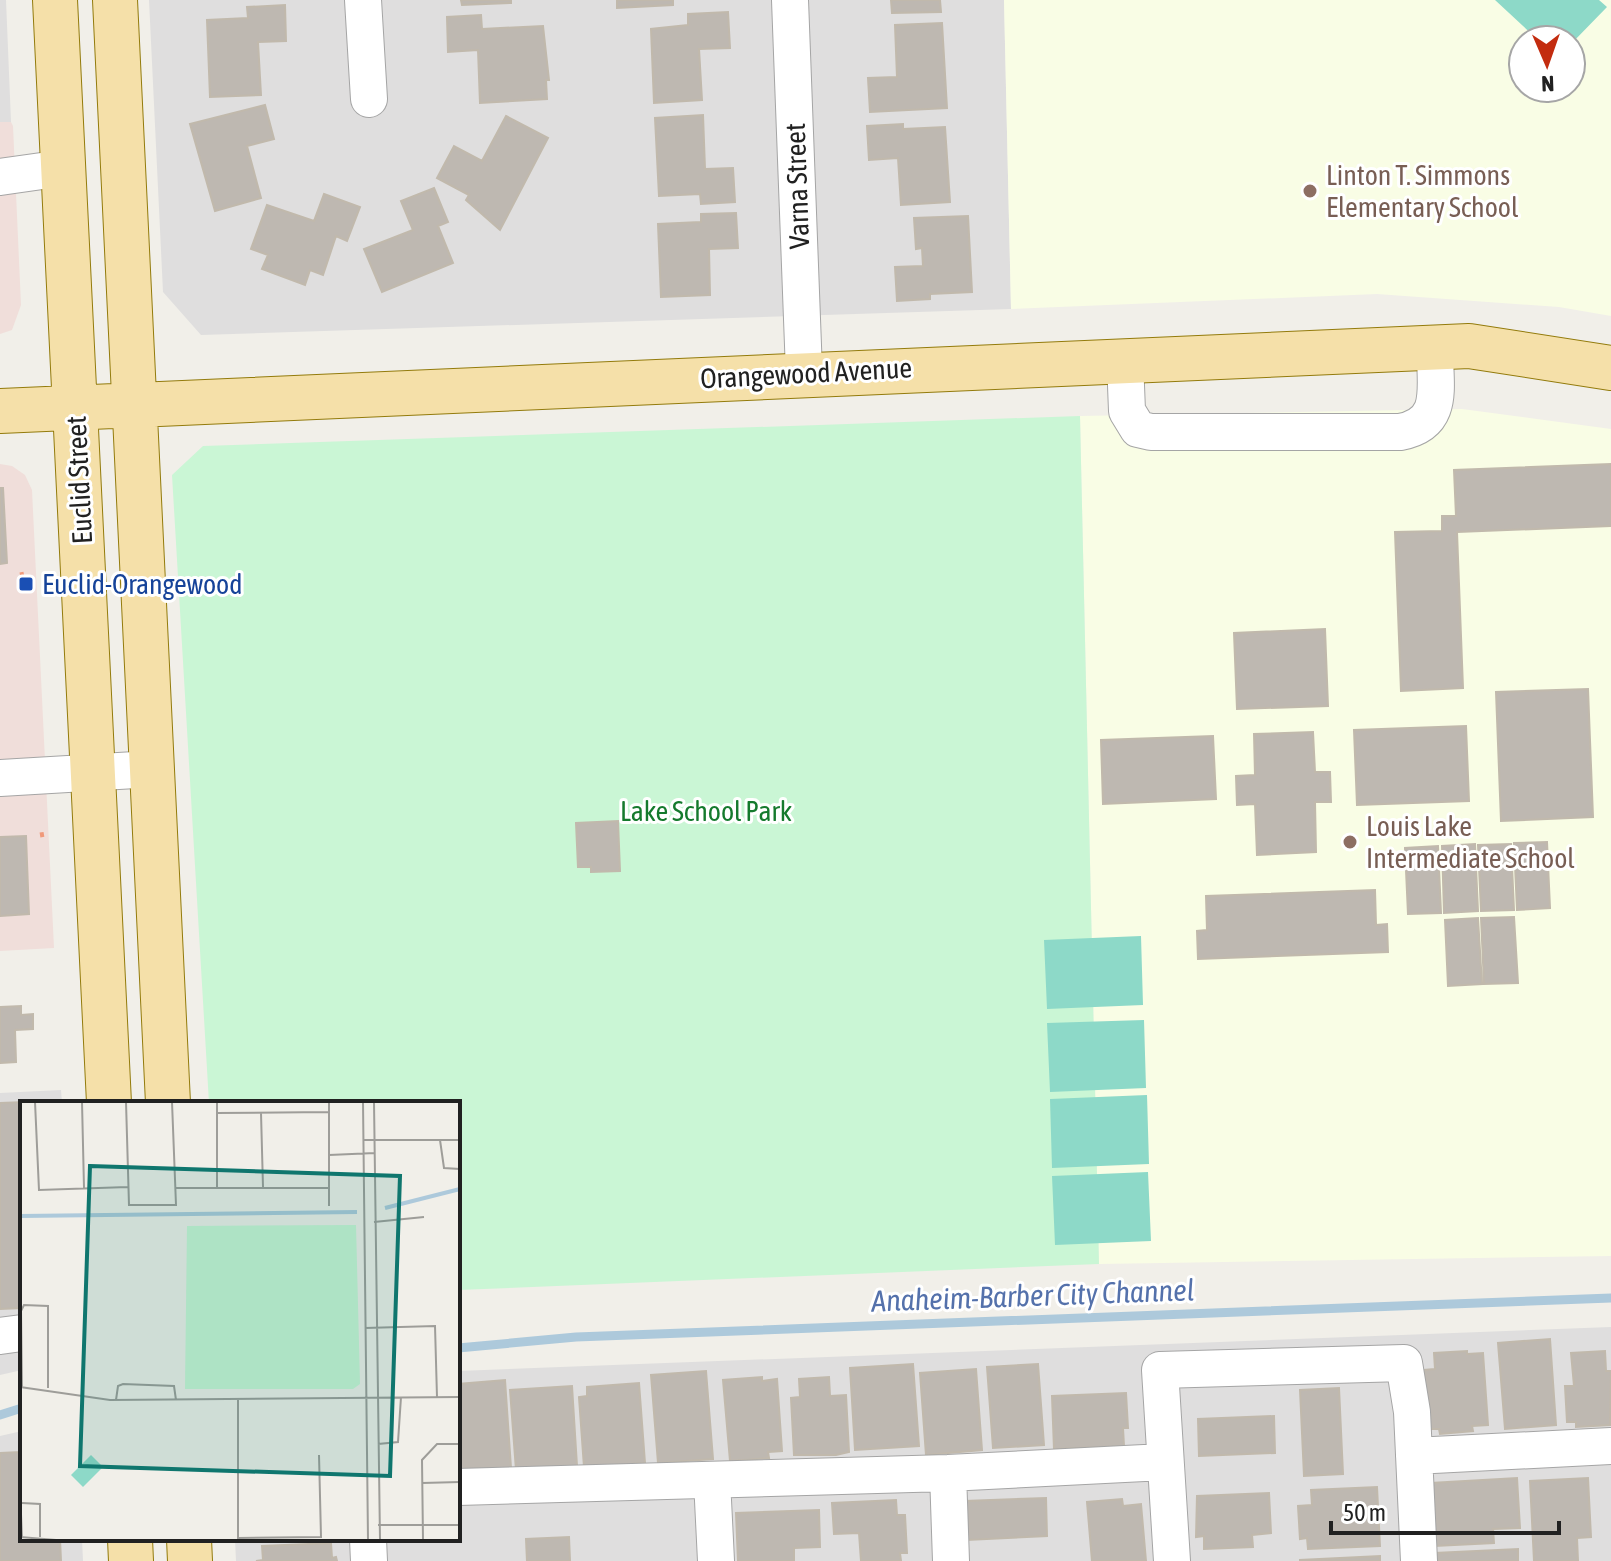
<svg xmlns="http://www.w3.org/2000/svg" width="1611" height="1561" font-family="'Asap Condensed',sans-serif">
  <style>
    .residential { fill: #dfdede }
    .commercial { fill: #f0deda }
    .education { fill: #f9fde5; fill-rule: evenodd }
    .park { fill: #caf6d5 }
    .pitch { fill: #8dd9c8 }
    .lines { fill: none; stroke-linecap: round; stroke-linejoin: round }
    .stream { stroke: #adc9db; stroke-width: 9 }
    .building { fill: #beb8b1; stroke: #c1b9ac; stroke-width: 2 }
    .minor-casing { stroke: #a5a5a5; stroke-width: 38 }
    .major-casing { stroke: #937b0c; stroke-width: 46 }
    .path { stroke: #f0997a; stroke-width: 5; stroke-dasharray: 4 4; stroke-linecap: butt }
    .minor { stroke: #fff; stroke-width: 36 }
    .major { stroke: #f5e0a9; stroke-width: 44 }
    .education-dot { fill: #8d6e63; stroke: #fff; stroke-width: 3 }
    .transit-dot { fill: #1a4fb4; stroke: #fff; stroke-width: 3 }
    .labels { text-anchor: middle; stroke-width: 6; stroke-linejoin: round; paint-order: stroke }
    .education-label { font-size: 28px; fill: #785e54; stroke: #fff; text-anchor: start }
    .street-label { font-size: 28px; fill: #212121; stroke: #fff }
    .transit-label { font-size: 28px; fill: #164399; stroke: #fff; text-anchor: start }
    .park-label { font-size: 28px; fill: #157a2d; stroke: #fff }
    .water-label { font-size: 30px; font-style: italic; fill: #5471ab; stroke: #fff }
    .inset-river { fill: none; stroke: #adc9db; stroke-width: 4 }
    .inset-road { fill: none; stroke: #9e9d99; stroke-width: 2 }
    .view { fill: #0f766e; fill-opacity: 0.15; stroke: #0f766e; stroke-width: 4 }
    .inset-edge { fill: none; stroke: #212121; stroke-width: 4 }
  </style>
  <rect width="100%" height="100%" fill="#f1efe9"/>
  <path class="residential" d="M0,0H6L11,122H0Z
    M149,0H1004L1011,309L201,335L163,292Z
    M61,1090L62,1103H22V1370L0,1375V1093Z
    M1611,1327V1561H236L235,1539H458V1371Z
    M22,1431V1539H82L83,1561H0V1436Z"/>
  <path class="commercial" d="M0,122H11L13,126L21,305L12,330L0,334Z
    M0,464L12,466L25,475L32,490L54,948L0,951Z"/>
  <path class="education" d="M1004,0H1611V316L1559,307L1377,294L1011,309ZM1523,40H1571V88H1523Z
    M1462,409L1611,429V1256L1099,1264L1080,416Z"/>
  <path class="park" d="M1080,416L1099,1264L458,1290V1103H209L172,475L203,446Z"/>
  <path class="pitch" d="M1495,0H1599L1607,7L1571,44V40H1538Z
    M1141,936L1143,1005L1047,1009L1044,940Z
    M1144,1020L1146,1088L1050,1092L1047,1023Z
    M1147,1095L1149,1164L1052,1168L1050,1099Z
    M1148,1172L1151,1241L1055,1245L1052,1176Z"/>
  <g class="lines">
    <path class="stream" d="M458,1348L576,1337L1611,1298
      M0,1415L22,1408"/>
  </g>
  <path class="building" d="M461,0H511V3L462,5Z
    M617,0H673V5L617,8Z
    M891,0H940L941,12L892,13Z
    M285,5L286,41L258,42L261,95L210,97L207,20L248,18L247,7Z
    M728,12L730,48L699,49L702,100L654,103L651,29L688,25V14Z
    M481,15L482,29L543,26L549,80H546L547,99L480,103L478,50L448,52L447,17Z
    M942,23L947,108L870,112L868,78L897,77L895,25Z
    M265,105L274,139L247,146L261,198L215,211L190,124Z
    M703,115L705,169L733,168L735,202L701,204L700,194L659,196L655,118Z
    M506,116L548,138L500,230L466,200L469,195L437,178L454,146L482,161Z
    M903,124V129L945,127L950,202L901,205L898,158L869,160L867,126Z
    M434,188L448,222L438,226L453,263L382,292L364,249L413,230L401,201Z
    M324,194L360,207L347,241L336,236L323,275L310,270L305,285L262,269L268,255L251,249L267,205L314,221Z
    M736,213L738,248L709,249L710,295L661,297L658,224L701,222V214Z
    M968,216L972,292L930,294V299L897,301L895,267L923,266L922,248L916,249L914,218Z
    M1611,464V526L1457,532L1463,688L1401,691L1395,532L1442,531V516H1456L1454,470Z
    M0,488H3L7,563L0,564Z
    M1325,629L1328,706L1237,709L1234,633Z
    M1588,689L1593,817L1501,821L1496,692Z
    M1466,726L1469,801L1357,805L1354,730Z
    M1313,732L1315,772H1330L1331,802H1315L1316,852L1257,855L1255,804L1237,805L1236,776L1255,775L1254,734Z
    M1213,736L1216,799L1103,804L1101,740Z
    M618,821L620,871L591,872V867H578L576,823Z
    M26,836L29,914L0,916V837Z
    M1547,842L1550,908L1517,910L1514,843Z
    M1475,844L1478,911L1444,913L1442,846Z
    M1511,844L1514,910L1481,911L1478,845Z
    M1438,846L1441,913L1408,914L1405,848Z
    M1375,890L1376,925L1387,924L1388,952L1198,959L1197,931L1207,930L1206,896Z
    M1514,917L1518,983L1484,984L1481,918Z
    M1478,918L1482,984L1448,986L1445,920Z
    M21,1006V1015L33,1014V1029L15,1030L16,1062L0,1063V1007Z
    M52,1101L22,1103V1308L0,1309V1103Z
    M1550,1339L1556,1425L1505,1429L1498,1343Z
    M1467,1351V1354L1483,1353L1488,1425L1472,1426L1473,1431L1440,1434L1439,1429H1428L1424,1370L1435,1369L1434,1353Z
    M1605,1351L1606,1371H1611L1610,1425L1576,1427V1422H1567L1565,1386H1574L1571,1353Z
    M913,1364L919,1446L855,1450L850,1368Z
    M1038,1364L1044,1445L993,1448L987,1367Z
    M976,1369L982,1450L926,1455L920,1373Z
    M706,1371L713,1459L658,1463L651,1375Z
    M762,1377V1381L777,1379L782,1451L768,1452L769,1458L730,1461L723,1380Z
    M829,1377L830,1396L846,1395L849,1452L836,1455H794L791,1398L800,1397L799,1379Z
    M505,1380L511,1468L458,1472V1384Z
    M639,1383L645,1463L584,1467L579,1397L587,1396V1387Z
    M572,1386L577,1466L516,1470L510,1390Z
    M1339,1388L1343,1474L1304,1476L1300,1390Z
    M1126,1393L1128,1428H1123L1124,1446L1054,1449L1052,1396Z
    M1274,1416L1275,1453L1199,1456L1198,1419Z
    M22,1448V1539H60L61,1561H0V1453L21,1452Z
    M1517,1478L1520,1528L1493,1529L1494,1543L1435,1546L1431,1483Z
    M1588,1478L1591,1537L1577,1538L1578,1561H1534L1530,1481Z
    M1377,1487L1380,1546L1308,1549L1307,1538L1300,1539L1298,1506L1312,1505L1311,1490Z
    M1269,1493L1271,1533L1252,1535L1253,1547L1204,1549V1536L1196,1537L1197,1496Z
    M1046,1498L1047,1536L967,1540L965,1501Z
    M1122,1499L1123,1506L1141,1504L1146,1561H1092L1087,1502Z
    M896,1500L897,1515H905L907,1553H900L901,1561H861L859,1533L834,1534L832,1503Z
    M819,1510L820,1547L794,1548V1561H738L736,1513Z
    M569,1537L570,1561H527L526,1539Z
    M331,1543L332,1558L336,1557L337,1561H256L263,1560L262,1546Z
    M1518,1549V1561H1436L1435,1553Z
    M1380,1556V1561H1300V1560Z"/>
  <g class="lines">
    <defs>
      <path id="minor" d="M363,0L369,99
        M790,0L804,372
        M0,177L63,168
        M1125,360L1127,411L1138,429L1151,432H1400C1447,423 1434,385 1435,347
        M0,778L152,769
        M0,1336L22,1333
        M1414,1456L1611,1446
        M948,1473L951,1561
        M712,1480L716,1561
        M458,1487L948,1473L1164,1462
        M368,1539L369,1561
        M1172,1561L1160,1370L1404,1363L1412,1412L1419,1561"/>
      <path id="major" d="M55,0L109,1103
        M115,0L168,1103
        M0,411L1469,346L1611,368
        M130,1539L131,1561
        M189,1539L190,1561"/>
    </defs>
    <use href="#minor" class="minor-casing"/>
    <use href="#major" class="major-casing"/>
    <path class="path" d="M20,575L25,574
      M40,835L46,834"/>
    <use href="#minor" class="minor"/>
    <use href="#major" class="major"/>
  </g>
  <g class="education-dot">
    <circle cx="1310" cy="191" r="8"/>
    <circle cx="1350" cy="842" r="8"/>
  </g>
  <rect class="transit-dot" x="18" y="576" width="16" height="16" rx="4"/>
  <g class="labels">
    <g class="education-label">
      <text x="1326" y="185">Linton T. Simmons<tspan x="1326" dy="32">Elementary School</tspan></text>
      <text x="1366" y="836">Louis Lake<tspan x="1366" dy="32">Intermediate School</tspan></text>
    </g>
    <g class="street-label">
      <text transform="translate(797 186) rotate(-92)" y="10">Varna Street</text>
      <text transform="translate(806 373) rotate(-3)" y="10">Orangewood Avenue</text>
      <text transform="translate(79 480) rotate(-93)" y="10">Euclid Street</text>
    </g>
    <g class="transit-label">
      <text x="42" y="594">Euclid-Orangewood</text>
    </g>
    <g class="park-label">
      <text x="706" y="821">Lake School Park</text>
    </g>
    <g class="water-label">
      <text transform="translate(1033 1296) rotate(-2)" y="10">Anaheim-Barber City Channel</text>
    </g>
  </g>
  <g transform="translate(20 1101)">
    <rect width="440" height="440" fill="#f1efe9"/>
    <path d="M336,124L340,283L333,288H165L167,125Z" fill="#caf6d5"/>
    <path d="M71,354L83,366L63,386L51,374Z" fill="#8dd9c8"/>
    <path class="inset-river" d="M365,107L440,88M0,115L337,111"/>
    <path class="inset-road" d="M15,1L19,89L108,86M62,1L64,87M106,1L109,104H156L152,1M197,1V86M309,1V105M343,1L348,439M354,1L360,439M197,12L309,11M241,12L243,86M343,39H440M420,39L424,67L440,68M309,54L355,52M156,87H309M354,121L404,116M345,227L415,225L417,296M0,286L90,299L440,296M2,286L1,210L4,204L28,205V287M218,298V437L301,436L299,354M96,299L98,285L103,283L154,285L156,299M358,343L378,341L381,296M402,382L440,381M0,391L2,436M2,402L20,403V436M358,424H440M0,436L36,439M403,439L402,359L417,343H440"/>
    <path class="view" d="M70,65L380,75L370,375L60,365Z"/>
    <rect width="440" height="440" class="inset-edge"/>
  </g>
  <g transform="translate(1547 64) rotate(178)"><circle r="38" fill="#ffffff" stroke="#a6a6a6" stroke-width="2"/>
  <path d="M0-6L14 30L0 20L-14 30Z" fill="#c32c0f"/>
  <text y="-12" font-size="22" font-weight="bold" text-anchor="middle" fill="#212121">N</text>
  </g>
  <path d="M1331 1521v12h228v-12" fill="none" stroke="#212121" stroke-width="4"/>
  <text x="1343" y="1521" font-size="24" fill="#212121" stroke="#ffffff" stroke-width="6" paint-order="stroke">50 m</text>
</svg>
